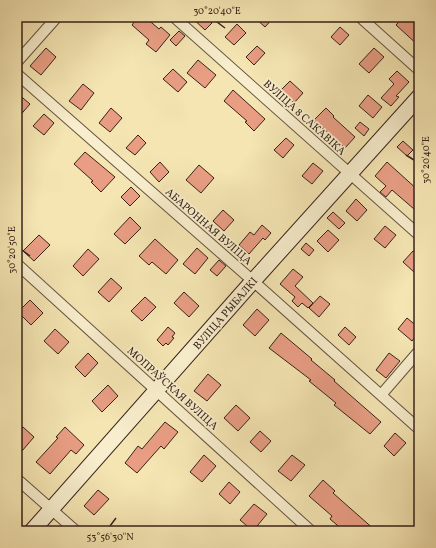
<svg xmlns="http://www.w3.org/2000/svg" width="436" height="548" font-family="Vollkorn,serif">
  <style>
    .building { fill: #e99e84; stroke: #37221a }
    .lines { fill: none; stroke-linecap: round; stroke-linejoin: round }
    .street-casing { stroke: #665340; stroke-width: 12 }
    .secondary-casing { stroke: #37221a; stroke-width: 17 }
    .street { stroke: #f8eecd; stroke-width: 10 }
    .secondary { stroke: #f8eecd; stroke-width: 15 }
    .ticks { fill: none; stroke: #37221a; stroke-width: 1.5 }
    .labels { text-anchor: middle; stroke-width: 3.5; stroke-linejoin: round; paint-order: stroke }
    .street-label { font-size: 11px; fill: #37221a; stroke: #f8eecd }
    .neatline { fill: none; stroke: #37221a; stroke-width: 1.5 }
    .ticks-label { font-size: 10px; text-anchor: middle; fill: #37221a }
  </style>
  <rect width="100%" height="100%" fill="#f4e5b2"/>
  <filter id="stains"><feTurbulence type="fractalNoise" baseFrequency=".005" numOctaves="4"/><feColorMatrix values="0 0 0 0 .2 0 0 0 0 .09 0 0 0 0 .02 0 0 0 .5 -.17"/></filter>
  <radialGradient id="worn" r=".72"><stop offset=".6" stop-color="#630" stop-opacity="0"/><stop offset="1" stop-color="#630" stop-opacity=".3"/></radialGradient>
  <path class="building" d="M138,17H145L159,29L161,27L170,35L156,52L146,44L149,40L132,25Z
    M191,17H205L212,23L205,30Z
    M254,17H274L265,27Z
    M403,17H415L419,20V46L396,25Z
    M237,24L246,33L234,45L225,37Z
    M340,27L349,35L340,45L331,37Z
    M179,31L185,36L176,46L170,40Z
    M257,46L265,53L254,65L246,57Z
    M46,48L56,57L41,75L30,66Z
    M374,48L384,57L369,73L359,64Z
    M198,60L216,75L205,88L187,73Z
    M173,69L187,82L178,92L163,79Z
    M397,71L409,82L396,96L399,97L391,106L381,98L394,84L389,79Z
    M290,81L303,93L294,103L281,90Z
    M83,84L94,93L81,110L69,101Z
    M233,90L265,119L254,131L245,122L247,121L224,101Z
    M17,93L30,104L17,119Z
    M368,95L382,107L373,118L359,106Z
    M111,108L122,118L110,132L99,123Z
    M326,108L334,116L333,117L355,137L345,148L323,128L322,129L313,121Z
    M44,114L54,123L44,135L33,126Z
    M360,122L369,129L364,136L355,128Z
    M138,135L146,143L135,155L126,148Z
    M286,138L294,145L283,158L274,150Z
    M403,141L413,150L407,156L397,147Z
    M85,152L115,177L101,192L91,182L93,181L74,164Z
    M160,162L169,172L159,182L150,172Z
    M387,162L419,191V203L414,209L392,190L386,197L380,192L386,186L375,176Z
    M313,163L323,171L312,184L302,176Z
    M199,165L214,178L201,193L186,180Z
    M131,187L140,196L130,206L121,197Z
    M356,199L367,210L357,221L346,211Z
    M223,210L234,220L224,231L213,221Z
    M333,212L345,223L339,229L327,218Z
    M130,217L141,228L125,244L114,234Z
    M262,225L271,233L265,240L263,238L249,254L239,245L250,232L254,235Z
    M385,226L396,235L385,248L374,239Z
    M328,230L339,240L328,252L317,241Z
    M39,235L50,245L34,261L23,251Z
    M155,239L178,260L166,274L152,262L149,265L139,256Z
    M306,243L314,250L309,256L301,249Z
    M197,248L208,258L195,274L183,264Z
    M88,249L99,259L83,276L73,266Z
    M413,251L419,255V266L414,272L403,262Z
    M219,260L226,266L217,276L210,270Z
    M293,269L303,277L295,286L313,303L308,308L302,303L298,307L292,301L295,297L280,284Z
    M111,278L122,288L109,302L98,292Z
    M184,292L199,306L189,317L174,303Z
    M320,296L330,304L319,317L309,308Z
    M145,297L156,307L142,321L131,311Z
    M30,300L43,313L31,325L18,312Z
    M257,309L269,320L255,336L243,325Z
    M407,318L419,328V332L412,341L398,329Z
    M168,327L175,333L172,337L174,338L168,345L166,343L163,346L157,340Z
    M345,327L356,337L349,345L338,335Z
    M55,329L69,342L58,354L44,341Z
    M281,333L312,359L311,360L335,380L334,381L381,422L370,434L334,405L336,403L309,381L311,380L269,348Z
    M88,353L98,363L85,377L75,367Z
    M389,353L400,361L386,378L376,370Z
    M208,374L221,385L207,401L194,391Z
    M108,385L118,396L102,412L92,401Z
    M236,405L250,418L238,431L224,418Z
    M165,422L178,432L164,449L161,446L137,473L125,463L138,446L142,449Z
    M23,427L34,437L22,451L17,447V434Z
    M65,427L84,445L76,454L71,450L50,474L36,462L58,438L56,437Z
    M260,431L271,441L261,452L250,442Z
    M395,433L406,443L394,456L384,446Z
    M204,455L216,466L202,482L190,472Z
    M292,455L305,465L291,481L278,471Z
    M323,480L335,491L333,493L376,531H344L330,519L332,516L309,496Z
    M229,482L240,492L230,504L219,494Z
    M98,490L109,499L94,515L84,506Z
    M254,504L267,514L253,531L240,520Z"/>
  <g class="lines">
    <defs>
      <path id="street" d="M174,17L419,235
        M360,17L419,70
        M17,62L57,17
        M17,74L253,281L419,429
        M17,264L311,531
        M381,395L419,351
        M17,479L76,531"/>
      <path id="secondary" d="M32,531L253,281L419,97"/>
    </defs>
    <use href="#street" class="street-casing"/>
    <use href="#secondary" class="secondary-casing"/>
    <use href="#street" class="street"/>
    <use href="#secondary" class="secondary"/>
  </g>
  <path class="ticks" d="M217,22L225,28M406,155L414,160M22,250L30,256M110,526L116,518"/>
  <g class="labels">
    <g class="street-label">
      <text transform="translate(305 117) rotate(42)" y="4">ВУЛІЦА 8 САКАВІКА</text>
      <text transform="translate(209 226) rotate(41)" y="4">АБАРОННАЯ ВУЛІЦА</text>
      <text transform="translate(225 313) rotate(-49)" y="4">ВУЛІЦА РЫБАЛКІ</text>
      <text transform="translate(173 388) rotate(42)" y="4">МОПРАЎСКАЯ ВУЛІЦА</text>
    </g>
  </g>
  <rect width="436" height="548" fill="none" stroke="#f4e5b2" stroke-width="44"/>
  <rect x="22" y="22" width="392" height="504" class="neatline"/>
  <g class="ticks-label">
    <text x="217" y="14">30°20'40"E</text>
    <text transform="translate(425 160) rotate(-90)" y="4">30°20'40"E</text>
    <text transform="translate(11 250) rotate(-90)" y="4">30°20'50"E</text>
    <text x="110" y="540">53°56'30"N</text>
  </g>
  <rect width="100%" height="100%" filter="url(#stains)"/>
  <rect width="100%" height="100%" fill="url(#worn)"/>
</svg>
